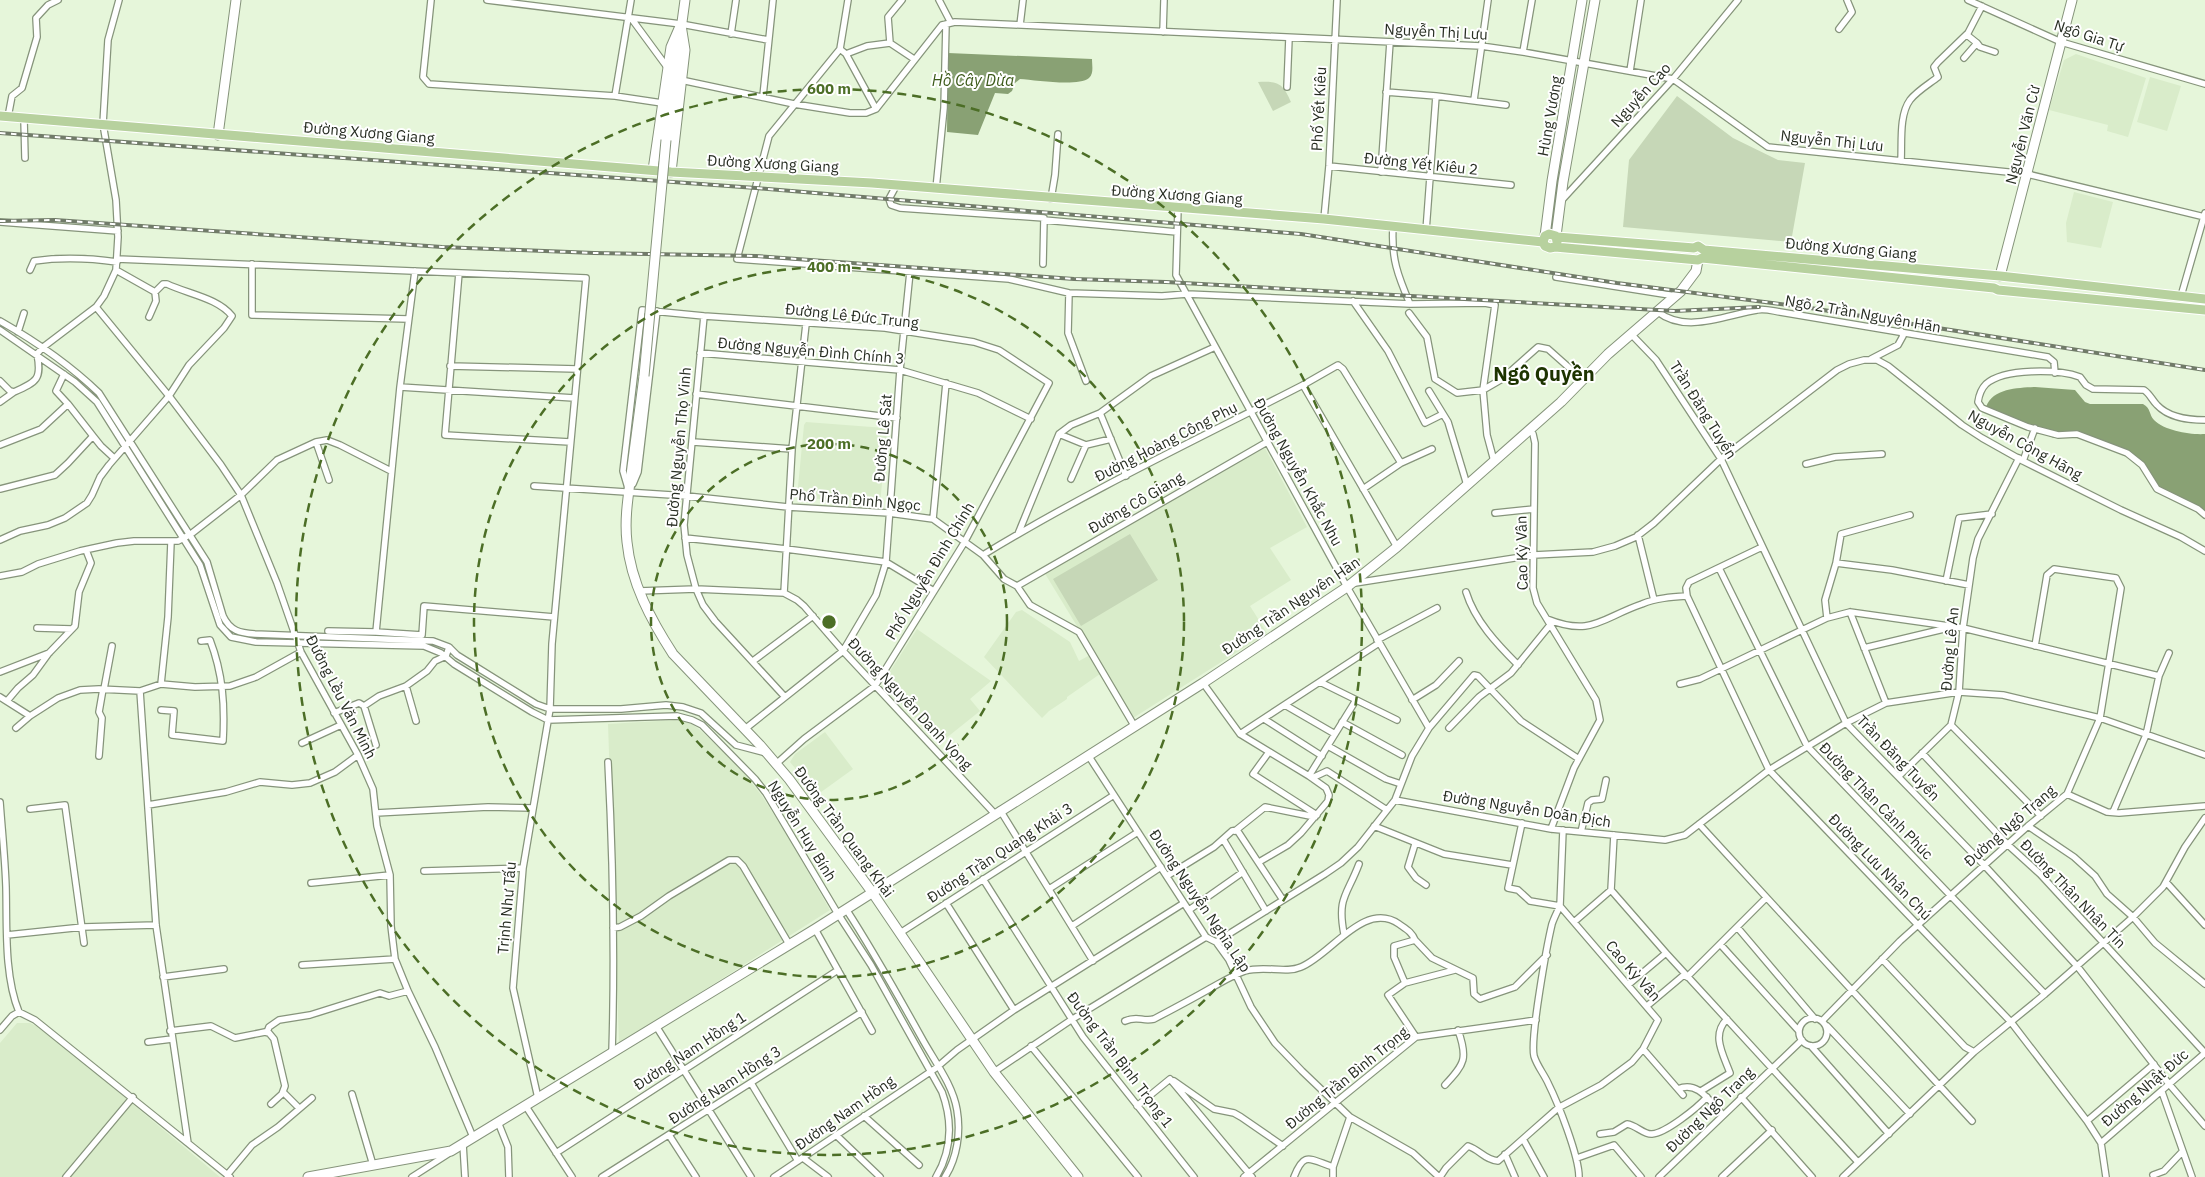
<svg xmlns="http://www.w3.org/2000/svg" width="2205" height="1177" font-family="'IBM Plex Sans',sans-serif">
  <style>
    .built { fill: #d9ecca }
    .green { fill: #c6d7b7 }
    .water { fill: #89a174 }
    .lines { fill: none; stroke-linecap: round; stroke-linejoin: round }
    .street-casing { stroke: #86947b; stroke-width: 8 }
    .secondary-casing { stroke: #86947b; stroke-width: 11 }
    .primary-casing { stroke: #fff; stroke-width: 11 }
    .street { stroke: #fff; stroke-width: 5.5 }
    .secondary { stroke: #fff; stroke-width: 9 }
    .primary { stroke: #b7d19e; stroke-width: 9 }
    .rail-casing { stroke: #717b69; stroke-width: 4 }
    .rail { stroke: #fff; stroke-width: 2; stroke-dasharray: 5.5; stroke-linecap: butt }
    .secondary-bridge-casing { stroke: #86947b; stroke-width: 11; stroke-linecap: butt }
    .secondary-bridge { stroke: #fff; stroke-width: 9 }
    .ring { fill: none; stroke: #4c6e26; stroke-width: 2.5; stroke-dasharray: 9 6 }
    .labels { text-anchor: middle; stroke-width: 4; stroke-linejoin: round; paint-order: stroke }
    .street-label { font-size: 15px; fill: #282e23; stroke: #fff }
    .water-label { font-size: 16px; font-style: italic; fill: #3d5b1a; stroke: #fff }
    .district-label { font-size: 20px; font-weight: bold; fill: #1d3300; stroke: #fff }
    .centre { fill: #4c6e26; stroke: #fff; stroke-width: 2.5 }
    .ring-label { font-size: 15px; text-anchor: middle; font-weight: bold; fill: #4c6e26; stroke: #fff; stroke-width: 4; stroke-linejoin: round; paint-order: stroke }
  </style>
  <rect width="100%" height="100%" fill="#e6f6da"/>
  <path class="built" d="M2076,54L2146,78L2128,137L2107,131L2108,125L2049,110L2064,60Z
    M2150,77L2181,86L2167,131L2137,122Z
    M2074,192L2113,202L2101,248L2067,242L2066,223Z
    M806,422L885,428L887,432L880,504L797,497L804,425Z
    M1265,448L1307,527L1270,548L1291,580L1250,606L1267,633L1133,718L1044,572Z
    M1022,610L1070,642L1079,661L1090,655L1100,674L1067,697V699L1049,711L1042,718L984,657L1016,612Z
    M917,629L991,681L970,699L980,711L940,743L882,684Z
    M675,720L689,722L700,730L741,769L762,796L785,832L830,910L619,1044L608,724Z
    M825,732L853,769L817,795L790,762L795,754Z
    M17,1023H30L44,1030L220,1177H0V1043Z"/>
  <path class="green" d="M1258,82C1278,81 1283,83 1291,102L1273,111Z
    M1677,96L1733,138L1778,160L1805,163L1791,242L1623,227L1629,160Z
    M1130,534L1158,580L1081,626L1053,579Z"/>
  <path class="water" d="M948,53L1092,59C1092,65 1094,74 1089,78C1078,87 1035,80 1020,79L1015,83L1012,91L1008,94L995,93L978,135L947,132Z
    M2035,387L2075,390L2085,402L2090,404H2143C2151,408 2149,415 2154,420C2165,431 2191,435 2205,434V516L2158,489L2150,472L2142,464L2090,440L2076,437L2054,438L1989,414L1986,407C1993,388 2018,388 2035,387Z"/>
  <g class="lines">
    <defs>
      <path id="street" d="M431,0L423,77L429,84L615,96L662,103
        M487,0L681,24L768,40
        M848,0L840,49L769,136L737,259L1009,279L1069,293L1162,296L1187,294L1410,304L1485,303L1495,305L1483,390L1502,379L1538,347L1548,349L1583,380
        M902,0L888,17L890,43L914,59
        M939,0L951,23
        M1968,0L2061,42L2205,84
        M631,18L667,67
        M1020,25L1023,0
        M1839,29L1852,12L1847,0
        M1163,32L1164,0
        M731,34L736,0
        M1977,43L1980,47L1995,52
        M840,49L846,54L876,109
        M1523,52L1532,0
        M846,54L867,46L890,43
        M1964,58L1977,43L1967,35
        M1630,71L1641,0
        M681,80L794,104L850,113H866L876,109L942,25L955,22L1481,46L1523,52L1673,79L1768,147L2027,174L2205,217
        M1287,87L1289,38
        M1386,92L1436,96L1426,231
        M615,96L631,0
        M763,96L773,0
        M1436,96L1506,105
        M1474,100L1488,0
        M8,117L12,96L22,88L37,37L36,18L48,5L58,0
        M24,119L25,158
        M1901,161C1902,142 1899,115 1910,100C1917,91 1929,84 1938,77L1934,67L1938,62L1968,33L1982,6
        M1329,166L1511,185
        M1381,172L1390,42
        M896,186L889,199L891,205L900,208L1044,218L1043,264
        M936,189L944,108L946,24
        M1051,199L1055,175L1058,134
        M1561,201L1673,79L1738,0
        M1178,208L1176,275L1347,587L1429,728L1412,756L1395,800L1358,847L1341,863L1325,874L1216,942
        M1324,219L1329,166L1337,0
        M1044,220L1177,232
        M0,222L118,231
        M1393,227C1391,258 1398,276 1410,304
        M117,259L586,278L552,644L550,709L523,868L513,988L538,1098
        M252,264V315L408,319
        M30,270L34,261C63,257 88,258 117,262
        M415,271L400,387L574,398
        M459,273L445,435L570,442
        M1556,277L1676,296
        M1069,293L1068,333L1086,381
        M2181,296L2205,213
        M1353,301L1388,351L1425,423L1443,414
        M96,307L169,396L221,465L241,495L277,583L301,652L358,755L373,789L377,826L390,875L391,926L395,959L408,991L435,1047L473,1137
        M1658,312C1686,334 1726,315 1757,310C1764,308 1773,311 1780,312L2048,357L2054,362L2055,373
        M1409,313L1427,337L1435,379L1457,393L1483,390L1487,435L1494,461
        M704,316L684,525L687,555L696,589L703,605L715,621L785,697
        M149,317L156,301L155,292
        M0,321C35,341 70,365 99,393L207,562L223,616C230,631 240,633 255,634L433,641L449,647L457,655L536,704L550,709H621L666,705L683,707L701,713L736,745L766,753
        M806,324L792,449L784,593L797,600L804,606L843,651L995,814
        M0,330L75,382L97,402L200,565L220,625L231,637L256,642L424,646L441,653L454,664L532,712L548,720L677,716L692,720L702,725L755,779L766,793L838,914L871,965L942,1092C953,1122 952,1150 936,1177
        M18,332L24,313
        M1631,334L1656,360L1721,459L1846,723L1984,865L2077,966L2169,1084L2205,1126
        M700,353L900,370L978,393L1031,419
        M1871,359L1898,345L1903,336L1901,331
        M450,366L577,369
        M64,374L56,391L68,404
        M0,381L10,391L14,392C37,382 42,379 37,354L42,348L96,307L104,296L116,270L118,237L116,200L103,124L108,40L119,0
        M1303,385L1338,365L1343,369L1401,463
        M1429,391L1448,422L1467,485
        M696,394L897,418
        M0,402L14,392
        M1100,413L1126,476
        M2205,420C2188,420 2169,418 2157,405C2152,400 2150,394 2144,390L2093,389L2086,385L2080,377C2058,369 2004,368 1986,384C1981,389 1979,395 1978,402L1982,408L2028,427L2058,435L2077,434L2127,453L2142,465L2157,489L2198,509L2205,515
        M1529,430L1533,434L1535,443L1533,588L1537,603L1596,700L1600,720L1574,768L1551,829
        M1059,434L1086,445L1111,439
        M93,436L101,446L114,458
        M316,442L329,480
        M693,442L792,449
        M0,445L41,429L68,404L93,436L68,463L55,475L0,489
        M2019,458L1978,539L1973,558L1963,628L1959,692L1951,725L2041,816
        M2023,461L2035,428
        M1806,464L1835,457L1882,454
        M1071,479L1086,445
        M633,484L638,472L657,311
        M534,486L687,496L788,507L889,513L933,519L983,555L1004,579L1017,586L1030,605L1079,632L1135,727
        M628,488L623,471L642,310L704,316L885,328L974,342L999,350L1049,383L964,543L875,686L804,739L776,764
        M1363,489L1401,463L1432,449
        M1495,513L1534,509
        M933,519L946,383
        M1018,534L1059,434L1071,425L1100,413L1151,376L1215,347
        M1638,535L1654,600
        M685,538L786,549L886,562L934,591
        M0,540L20,531L48,525L65,518L87,503L92,495L100,477L109,465L169,396L189,365L224,328L232,316C218,298 188,294 167,284H163L155,292L116,270
        M1762,547L1689,582L1686,588L1687,596L1769,770L2011,1022L2087,1121L2101,1143L2106,1177
        M983,555C1086,492 1196,440 1303,385L1397,547
        M1836,563L1892,570L1969,585
        M1719,568L1807,746L2045,994
        M0,576L22,572L38,564L80,551L117,543L134,541H178L191,534L241,495L277,460L316,442L327,440L340,445L391,471
        M1946,581L1959,518L1992,514
        M1355,583L1534,555L1593,552L1615,546L1636,537L1654,523L1721,459L1837,370L1849,364L1864,360H1877L1888,366L1962,425L1982,438L2023,461L2121,510L2181,537L2205,551
        M1017,586L1267,442
        M639,591L696,589L784,593
        M1466,592C1475,621 1497,644 1518,665
        M1850,612L1886,703
        M1827,618L1825,600L1836,563L1841,534L1910,515
        M1547,619C1592,637 1601,618 1642,604C1656,598 1672,597 1687,596
        M37,628L72,629
        M328,631L376,632L400,387
        M376,632L422,635L424,606L554,617
        M1377,640L1437,608
        M1864,648L1948,628
        M753,661L813,616
        M0,672L49,653
        M1320,682L1397,720
        M1203,683L1240,734L1309,776L1326,788L1329,795L1328,801L1301,833L1288,845L1259,862
        M161,684L168,617L171,542
        M1680,684L1700,679L1827,618L1850,612L1963,628L2159,676
        M406,686L416,721
        M104,689L112,646
        M140,691L156,925L188,1143
        M0,697L30,716L58,698L80,690L99,689L140,691L161,684L195,687L230,686L256,677L301,652
        M1412,700L1436,685L1459,661
        M7,701L18,688L33,675L49,653L75,626L79,592L91,563L86,550
        M1285,705L1335,734
        M364,706L376,745
        M161,710L174,711L172,735L223,741C225,705 223,674 210,640L201,641
        M334,713L359,703L364,706L379,696L406,686L427,671L435,661L446,656L449,647
        M1264,719L1322,756
        M1342,722L1402,755
        M16,728L30,716
        M1429,728L1474,675L1478,676L1521,721L1579,759
        M1449,728L1479,697L1511,673L1550,625
        M745,729L843,651L876,595L886,562L900,370L910,272
        M1240,734L1379,643
        M302,743L341,725
        M1328,746L1386,779L1401,784
        M1269,752L1253,774L1317,815
        M1922,753L2007,844L2040,874L2205,1053
        M1088,755L1206,937L1216,942L1229,960L1251,1007L1275,1043L1302,1071L1350,1117L1413,1153L1439,1177
        M99,756L102,718L99,712L103,689
        M608,762C613,859 615,955 612,1052
        M1309,776L1356,700
        M1899,776L1951,725
        M1312,778L1327,771L1387,810
        M2067,794L2107,812L2119,813L2205,806
        M1395,800L1551,829L1665,840L1685,835L1769,770L1846,723L1886,703L1959,692L2003,695L2100,718L2205,755
        M0,802C2,830 5,858 6,887C7,925 4,976 19,1012
        M148,805L226,792L260,782L292,785L310,783L335,772L358,755
        M30,809L65,805L84,943
        M1000,810L1093,961
        M2113,812L2146,735L2159,676L2169,653
        M376,813L488,807L533,808
        M1522,823L1508,888L1518,890L1530,901L1560,906C1557,912 1554,918 1552,924C1547,945 1530,1038 1534,1056C1537,1066 1544,1074 1548,1083C1558,1103 1579,1156 1579,1177
        M1699,824L1972,1121
        M1374,826L1444,854L1512,865
        M2028,826L2074,857L2095,876L2107,894L2133,917L2155,943L2205,984
        M1235,831L1265,807L1315,817
        M1581,832L1588,803L1592,800L1602,799L1606,780
        M1614,835L1611,890L1666,953L1857,1161
        M1223,839L1266,911
        M1415,844L1408,867L1416,878L1426,885
        M424,871L523,868
        M1167,876L1214,847L1232,831L1237,830L1283,900
        M983,879L1083,1037L1194,1177
        M2166,882L2205,925
        M311,883L390,875
        M1049,889L1138,832
        M946,903L1014,1010
        M846,909C874,952 899,997 924,1042C936,1063 953,1086 957,1110C961,1133 957,1158 945,1177
        M1189,910L1243,872
        M1574,922L1611,890
        M1072,926L1161,867
        M1737,927L1815,1019
        M613,928L620,927L641,916L669,896L729,860H737L743,866L789,944
        M815,929L872,1031
        M900,933L1114,795
        M1344,934C1337,897 1347,896 1359,864
        M7,935L83,927L156,925
        M1720,944L1798,1030
        M1882,959L1965,1047L1974,1052
        M302,965L395,959
        M163,977L224,969
        M1687,977L1766,898
        M1405,983L1394,957V946L1415,940L1432,958L1473,978L1474,994L1480,999L1515,987L1547,955
        M1628,985L1666,953
        M1647,1006L1685,974
        M1799 1032a14 14 0 1 1 28 0a14 14 0 1 1-28 0Z
        M1125,1021C1138,1015 1142,1022 1154,1019C1173,1009 1192,999 1211,988C1222,982 1233,975 1245,971C1265,965 1285,974 1301,967C1331,955 1364,900 1399,924C1406,929 1412,932 1415,940
        M1822,1021L1900,941L2028,826L2067,794L2100,718L2121,588L2116,578L2054,569L2047,575L2035,646
        M656,1026L751,1177
        M1827,1026L1910,1114
        M0,1030L12,1016L19,1012L35,1020L230,1177
        M170,1031L211,1026L235,1038L265,1032L269,1033L274,1039L285,1086L282,1094L271,1104
        M267,1032L269,1027L279,1020L310,1015L380,993L389,996L408,991
        M1416,1037L1388,995L1405,983L1455,970
        M148,1042L172,1039
        M1031,1046L1138,1177
        M1811,1046L1889,1134
        M1643,1049L1683,1095
        M994,1072L1071,1020L1206,937
        M1174,1081L1214,1109L1234,1113L1241,1117L1283,1146
        M751,1083L798,1161
        M1445,1085C1465,1064 1468,1058 1458,1030
        M1678,1089C1698,1080 1710,1102 1723,1115
        M1701,1091L1730,1073C1723,1054 1711,1035 1727,1019
        M283,1092L299,1108
        M2162,1092L2192,1177
        M352,1094L373,1165
        M1741,1097L1812,1177
        M525,1105L572,1177
        M1137,1106L1170,1079L1252,1177
        M864,1116L919,1165
        M2087,1121L2154,1064
        M498,1122L508,1147L509,1177
        M1600,1134L1614,1132L1627,1124C1636,1125 1644,1135 1652,1134C1666,1133 1697,1108 1707,1097
        M669,1135L696,1177
        M836,1135L880,1177
        M1523,1139L1544,1177
        M2101,1143L2205,1053
        M463,1144L465,1177
        M556,1153L838,970
        M1505,1154L1515,1177
        M803,1158L828,1177
        M1577,1158L1614,1145L1641,1177
        M227,1175L252,1145L278,1127L312,1098
        M2153,1175L2164,1171L2182,1152
        M66,1177L133,1097
        M412,1177L448,1154
        M602,1177L862,1012
        M774,1177L936,1068L957,1050L1014,1010L1184,903
        M1244,1177L1416,1037L1536,1020
        M1294,1177C1304,1151 1309,1159 1333,1167
        M1333,1177V1167L1350,1117
        M1440,1177L1446,1168L1468,1146C1480,1150 1485,1160 1498,1161L1558,1108L1601,1085L1632,1062L1643,1049L1658,1020L1560,906L1563,830
        M1659,1177L1802,1040
        M1722,1177L1772,1130
        M1843,1177L1974,1052L2045,994L2133,917L2163,887L2185,847L2205,818"/>
      <path id="secondary" d="M218,135L236,0
        M666,140L685,0
        M653,170L671,47L681,24
        M671,172L685,50L681,25
        M1545,236L1552,181L1582,0
        M1556,236L1563,182L1595,0
        M2000,276L2072,0
        M644,376C640,406 636,437 632,467C629,492 624,517 627,542C631,583 651,620 673,654L760,745L789,779L872,892L994,1072L1078,1177
        M308,1177L451,1151L815,929L1203,683L1347,587L1397,547L1561,402L1608,354L1681,291L1696,271L1698,260"/>
      <path id="primary" d="M0,116L671,172L872,183L1324,219L1543,242
        M1557,237L1694,248L1698,246L1704,250L2000,276L2205,299
        M1543,242L1545,246L1550,248L1555,247L1698,260L1702,258L1994,288L1998,290L2205,310
        M1543,242L1545,236L1549,234L1556,236L1557,242"/>
    </defs>
    <use href="#street" class="street-casing"/>
    <use href="#secondary" class="secondary-casing"/>
    <use href="#primary" class="primary-casing"/>
    <use href="#street" class="street"/>
    <use href="#secondary" class="secondary"/>
    <use href="#primary" class="primary"/>
    <defs>
      <path id="rail" d="M0,133L756,188L1301,234L1617,283L1804,307L2205,370
        M0,221L55,220L442,247L594,253L756,256L1074,279L1166,282L1675,311L1759,307"/>
    </defs>
    <use href="#rail" class="rail-casing"/>
    <use href="#rail" class="rail"/>
    <defs>
      <path id="secondary-bridge" d="M644,376L666,140"/>
    </defs>
    <use href="#secondary-bridge" class="secondary-bridge-casing"/>
    <use href="#secondary-bridge" class="secondary-bridge"/>
  </g>
  <g class="ring">
    <circle cx="829" cy="622" r="178"/>
    <circle cx="829" cy="622" r="355"/>
    <circle cx="829" cy="622" r="533"/>
  </g>
  <g class="labels">
    <g class="street-label">
      <text transform="translate(1436 32) rotate(3)" y="5">Nguyễn Thị Lưu</text>
      <text transform="translate(2089 36) rotate(18)" y="5">Ngô Gia Tự</text>
      <text transform="translate(1641 95) rotate(-48)" y="5">Nguyễn Cao</text>
      <text transform="translate(1319 109) rotate(-87)" y="5">Phố Yết Kiêu</text>
      <text transform="translate(1550 116) rotate(-80)" y="5">Hùng Vương</text>
      <text transform="translate(369 133) rotate(5)" y="5">Đường Xương Giang</text>
      <text transform="translate(2023 135) rotate(-76)" y="5">Nguyễn Văn Cừ</text>
      <text transform="translate(1832 141) rotate(6)" y="5">Nguyễn Thị Lưu</text>
      <text transform="translate(773 164) rotate(3)" y="5">Đường Xương Giang</text>
      <text transform="translate(1421 164) rotate(6)" y="5">Đường Yết Kiêu 2</text>
      <text transform="translate(1177 195) rotate(4)" y="5">Đường Xương Giang</text>
      <text transform="translate(1851 249) rotate(5)" y="5">Đường Xương Giang</text>
      <text transform="translate(1863 314) rotate(10)" y="5">Ngõ 2 Trần Nguyên Hãn</text>
      <text transform="translate(852 316) rotate(6)" y="5">Đường Lê Đức Trung</text>
      <text transform="translate(811 351) rotate(5)" y="5">Đường Nguyễn Đình Chính 3</text>
      <text transform="translate(1703 410) rotate(58)" y="5">Trần Đăng Tuyển</text>
      <text transform="translate(883 438) rotate(-85)" y="5">Đường Lê Sát</text>
      <text transform="translate(1166 442) rotate(-27)" y="5">Đường Hoàng Công Phụ</text>
      <text transform="translate(2025 445) rotate(29)" y="5">Nguyễn Công Hãng</text>
      <text transform="translate(679 447) rotate(-85)" y="5">Đường Nguyễn Thọ Vinh</text>
      <text transform="translate(1298 472) rotate(61)" y="5">Đường Nguyễn Khắc Nhu</text>
      <text transform="translate(855 500) rotate(5)" y="5">Phố Trần Đình Ngọc</text>
      <text transform="translate(1136 503) rotate(-30)" y="5">Đường Cô Giang</text>
      <text transform="translate(1522 553) rotate(-91)" y="5">Cao Kỳ Vân</text>
      <text transform="translate(930 571) rotate(-59)" y="5">Phố Nguyễn Đình Chính</text>
      <text transform="translate(1291 606) rotate(-34)" y="5">Đường Trần Nguyên Hãn</text>
      <text transform="translate(1950 649) rotate(-85)" y="5">Đường Lê An</text>
      <text transform="translate(341 697) rotate(63)" y="5">Đường Lều Văn Minh</text>
      <text transform="translate(910 704) rotate(47)" y="5">Đường Nguyễn Danh Vọng</text>
      <text transform="translate(1898 758) rotate(46)" y="5">Trần Đăng Tuyển</text>
      <text transform="translate(1876 801) rotate(46)" y="5">Đường Thân Cảnh Phúc</text>
      <text transform="translate(1527 809) rotate(9)" y="5">Đường Nguyễn Doãn Địch</text>
      <text transform="translate(2010 826) rotate(-41)" y="5">Đường Ngô Trang</text>
      <text transform="translate(802 831) rotate(58)" y="5">Nguyễn Huy Bính</text>
      <text transform="translate(844 832) rotate(54)" y="5">Đường Trần Quang Khải</text>
      <text transform="translate(1000 853) rotate(-33)" y="5">Đường Trần Quang Khải 3</text>
      <text transform="translate(1880 867) rotate(46)" y="5">Đường Lưu Nhân Chú</text>
      <text transform="translate(2073 894) rotate(46)" y="5">Đường Thân Nhân Tín</text>
      <text transform="translate(1200 901) rotate(56)" y="5">Đường Nguyễn Nghĩa Lập</text>
      <text transform="translate(507 908) rotate(-85)" y="5">Trịnh Như Tấu</text>
      <text transform="translate(1633 971) rotate(49)" y="5">Cao Kỳ Vân</text>
      <text transform="translate(690 1051) rotate(-33)" y="5">Đường Nam Hồng 1</text>
      <text transform="translate(1120 1060) rotate(53)" y="5">Đường Trần Bình Trọng 1</text>
      <text transform="translate(1347 1078) rotate(-39)" y="5">Đường Trần Bình Trọng</text>
      <text transform="translate(725 1085) rotate(-33)" y="5">Đường Nam Hồng 3</text>
      <text transform="translate(2145 1088) rotate(-41)" y="5">Đường Nhật Đức</text>
      <text transform="translate(1710 1110) rotate(-44)" y="5">Đường Ngô Trang</text>
      <text transform="translate(845 1113) rotate(-35)" y="5">Đường Nam Hồng</text>
    </g>
    <g class="water-label">
      <text x="973" y="86">Hồ Cây Dừa</text>
    </g>
    <g class="district-label">
      <text x="1544" y="381">Ngô Quyền</text>
    </g>
  </g>
  <circle cx="829" cy="622" r="8" class="centre"/>
  <g class="ring-label">
    <text x="829" y="94">600 m</text>
    <text x="829" y="272">400 m</text>
    <text x="829" y="449">200 m</text>
  </g>
</svg>
